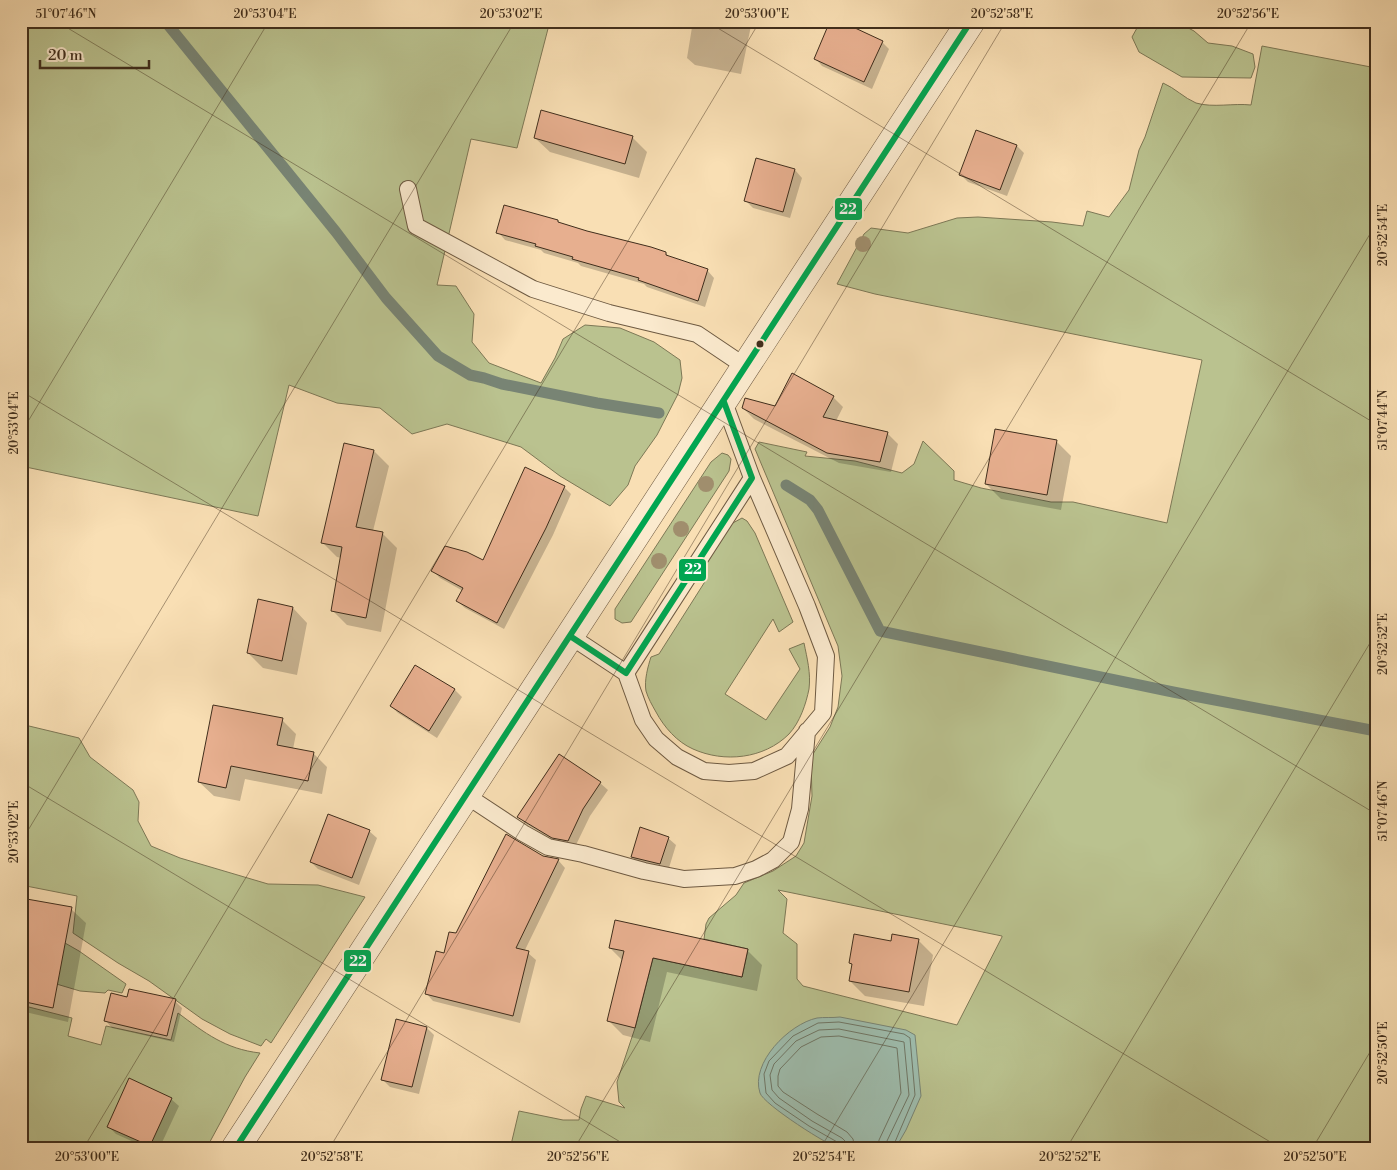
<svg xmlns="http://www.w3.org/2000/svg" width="1397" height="1170" font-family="'Libre Bodoni',serif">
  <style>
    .green { fill: #bac28f; stroke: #7d7856; fill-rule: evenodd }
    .water { fill: #9ebdae; stroke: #788474 }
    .shadow { fill: #0003 }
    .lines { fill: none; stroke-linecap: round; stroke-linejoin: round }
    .shore { stroke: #6f7665; stroke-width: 1 }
    .stream { stroke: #788474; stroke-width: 11 }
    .building { fill: #e7af8f; stroke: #402e1c }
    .service-casing { stroke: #6e5a42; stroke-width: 18 }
    .tertiary-casing { stroke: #6e5a42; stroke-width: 29 }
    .service { stroke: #fbeace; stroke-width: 16 }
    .tertiary { stroke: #fbeace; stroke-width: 28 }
    .bus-1-casing { stroke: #fbeace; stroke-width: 10 }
    .bus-1 { stroke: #00a651; stroke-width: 6 }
    .tree { fill: #a08e6d }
    .ticks { fill: none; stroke: #402e1c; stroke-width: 1; stroke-opacity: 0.45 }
    .bus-dot { fill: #402e1c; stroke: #fbeace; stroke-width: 2 }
    .line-badge { stroke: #fbeace; stroke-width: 2 }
    .badge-label { font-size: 14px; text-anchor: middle; font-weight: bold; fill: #fff }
    .neatline { fill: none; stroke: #402e1c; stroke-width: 2 }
    .ticks-label { font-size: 12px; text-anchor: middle; fill: #402e1c }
  </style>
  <rect width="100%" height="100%" fill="#f9dfb4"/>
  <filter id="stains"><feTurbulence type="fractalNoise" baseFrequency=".004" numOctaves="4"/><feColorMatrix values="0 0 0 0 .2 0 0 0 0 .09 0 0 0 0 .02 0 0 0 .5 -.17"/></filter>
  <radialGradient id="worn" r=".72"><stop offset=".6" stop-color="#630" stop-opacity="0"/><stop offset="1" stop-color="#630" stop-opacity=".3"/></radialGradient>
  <path class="green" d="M21,21H550L517,148L471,139L437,285L456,286L474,314L472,342L489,363L541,383L555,358L563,339L585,325L620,328L654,342L680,360L682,378L678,394L657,435L635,466L628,485L610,506L560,476L521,447L447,424L412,434L380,408L337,403L289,385L258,516L21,466Z
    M1175,21L1194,31L1208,43L1232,46L1253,54L1255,67L1251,78L1182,77L1139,52L1132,37L1137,28L1157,22Z
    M1262,46L1376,68V1149H510L519,1111L563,1120H579L581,1109L586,1096L625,1108L619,1102L617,1082L635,1028L653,958L742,977L748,949L704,939L706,924L709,918L736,895L744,883L773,871L796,856L804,843L812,796L811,763L813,754L830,727L838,707L842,676L838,646L755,449L759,442L807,452L805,456L855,461L902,473L914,464L923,441L954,471V480L981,488L1051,502H1073L1167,523L1202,360L875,294L837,284L864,234L871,228L908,233L957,218L978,217L1052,222L1083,226L1087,211L1109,217L1129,190L1139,150L1145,137L1163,83C1175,88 1184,98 1196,103C1213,108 1233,103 1251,105ZM778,890L1002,936V937L957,1025L803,986L797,979V944L783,933L787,899Z
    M722,453L728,455L731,459L729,471L631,622L622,623L615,619V609L711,462Z
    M742,518L747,521L755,533L793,622L779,632L773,619L725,694L766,720L800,669L789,649L804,643C807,658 811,673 809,689C806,704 800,722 789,734C764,759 724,763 693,749C677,742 664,727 656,712C652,705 648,698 646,691C644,681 648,666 651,657L659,654L706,580L697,579L731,524Z
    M21,721L29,726L79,738L90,757L133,790L139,802L138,821L151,846L180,858L268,884L318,885L365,897L271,1043L266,1039L261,1046L230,1034L202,1019L149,981L118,963L73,933L77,896L21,885Z
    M65,943L79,951L126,984L122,993L108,990L105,993L80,991L43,980Z
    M21,1005L72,1018L68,1036L101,1045L106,1026L171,1040L178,1013C205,1033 225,1049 260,1053L245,1077L206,1149H21Z"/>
  <path class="water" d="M840,1017L906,1030L915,1035L921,1096L906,1130L895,1149C878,1149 858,1151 841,1149C830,1147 763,1104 760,1093C750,1063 789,1024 817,1018C824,1017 832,1018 840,1017Z"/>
  <path class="shadow" d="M693,21H752L741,74L695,65L687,58Z
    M882,42L889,49L872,89L822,66L815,58Z
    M977,132L1017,146L1024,153L1007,196L968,182L960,174Z
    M632,137L647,152L639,178L550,152L535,138Z
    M757,160L795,170L802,178L790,218L753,208L745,200Z
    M558,221L561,225L666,253L670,258L707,270L714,278L705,307L647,287L644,284L581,266L578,263L544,253L541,250L505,240L498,232Z
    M833,397L843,407L836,421L887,433L898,444L891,472L839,463L754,419L743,408L776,407Z
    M1056,441L1071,456L1061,510L1001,499L986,484Z
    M345,445L374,451L389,466L373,531L382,533L397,548L381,632L347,625L332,610L342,558L337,557L322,542Z
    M564,487L571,494L553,535L504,629L465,608L457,601L463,591L440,578L433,571L483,562Z
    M293,608L307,623L297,675L263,668L248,653Z
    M416,666L455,690L462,697L437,738L398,713L391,706Z
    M282,720L296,734L293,749L313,753L327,767L322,794L245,779L240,801L214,796L199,782Z
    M600,783L608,790L590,816L575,847L560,844L526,824L519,817Z
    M369,831L377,838L359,885L318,869L311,862Z
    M668,838L676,845L668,871L639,864L632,857Z
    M543,857L558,860L565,868L524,952L528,953L536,960L520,1023L433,1001L426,993L456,935Z
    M21,899L71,909L86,923L68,1022L21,1011Z
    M918,940L933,955L924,1006L865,996L850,981L853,966L850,963L892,943Z
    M610,948L747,950L762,965L757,991L667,972L650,1042L623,1035L608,1020L623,961Z
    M128,999L175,1001L182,1008L174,1042L112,1028L105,1020Z
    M397,1020L427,1028L434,1035L419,1094L390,1087L382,1079Z
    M171,1099L179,1106L159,1149H149L116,1134L109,1127Z"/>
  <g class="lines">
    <path class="shore" d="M841,1149L839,1143L809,1126L775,1103L766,1093L764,1074L769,1061L793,1036L818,1023L839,1022L904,1034L910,1038L915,1095L892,1149
      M847,1149L846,1142L842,1138L812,1121L779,1098L772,1090L770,1075L774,1064L796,1041L819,1030L839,1029L904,1042L909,1095L886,1143V1149
      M855,1149L853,1139L847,1132L817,1114L783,1092L778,1086V1076L780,1069L801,1047L821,1037L839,1036L897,1048L901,1093L879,1140L878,1149"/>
    <path class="stream" d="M165,21L336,232L386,298L438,356L470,375L484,378L502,384L597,403L659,413
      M786,485L810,500L818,510L880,631L1173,692L1376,731"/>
  </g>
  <path class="building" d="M830,21H840L883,41L864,82L814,59Z
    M541,110L633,136L625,164L534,138Z
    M976,130L1017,145L1000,190L959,175Z
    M756,158L795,169L783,212L744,201Z
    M504,205L558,220V222L587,231L651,247L666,252V255L708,269L698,301L638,280L639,278L572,259L573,257L535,246L536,244L496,233Z
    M792,373L834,396L823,417L888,432L880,462L827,453L742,408L745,398L775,406Z
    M995,429L1057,440L1047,495L985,484Z
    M344,443L374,450L356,527L383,532L366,618L331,611L342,547L321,543Z
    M525,467L565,486L546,528L497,623L456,601L463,588L431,571L445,546L467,552L483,560Z
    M258,599L293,607L282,661L247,653Z
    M415,665L455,689L429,731L390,706Z
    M213,705L283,718L277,745L314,752L308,781L231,766L226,788L198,782Z
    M559,754L601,782L583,809L568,841L552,838L517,817Z
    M328,814L370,830L352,878L310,862Z
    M640,827L669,837L660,864L631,857Z
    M506,834L543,856L559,859L516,948L529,951L513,1016L425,994L436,951L444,953L449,932L456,933Z
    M21,898L72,907L53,1008L21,1001Z
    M615,920L748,949L742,977L653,958L635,1028L607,1021L624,951L609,948Z
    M854,934L891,941L892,934L919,939L909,992L849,981L852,964L849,963Z
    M129,989L176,999L167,1036L104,1021L111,993L127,997Z
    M396,1019L427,1027L412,1087L381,1080Z
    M129,1078L172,1098L150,1146L107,1127Z"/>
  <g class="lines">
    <defs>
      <path id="service" d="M408,189L416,226L533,289L609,313L697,334L746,367
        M570,636L626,673L752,478L724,402
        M626,673L643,720L656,739L677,757L704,771L729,773L754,771L787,756L823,713L826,656L807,606L752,478
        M467,796L523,833L548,847L583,854L644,871L684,879L735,876L756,869L773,860L791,842L800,809L807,731"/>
      <path id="tertiary" d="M235,1149L971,21"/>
    </defs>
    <use href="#service" class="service-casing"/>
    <use href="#tertiary" class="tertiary-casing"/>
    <use href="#service" class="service"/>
    <use href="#tertiary" class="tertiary"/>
    <defs>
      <path id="bus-1" d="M570,636L626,673L752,478L724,402
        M235,1149L971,21"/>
    </defs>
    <use href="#bus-1" class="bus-1-casing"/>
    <use href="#bus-1" class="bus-1"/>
  </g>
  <g class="tree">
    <circle cx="863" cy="244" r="8"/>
    <circle cx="706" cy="484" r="8"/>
    <circle cx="681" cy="529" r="8"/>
    <circle cx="659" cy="561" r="8"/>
  </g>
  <path class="ticks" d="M56,21L1376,814M706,21L1376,424M1356,21L1376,33M21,24L23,21M21,391L1282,1149M21,433L269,21M21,782L632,1149M21,842L515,21M83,1149L760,21M329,1149L1006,21M574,1149L1252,21M820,1149L1376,224M1066,1149L1376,633M1312,1149L1376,1042"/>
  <circle class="bus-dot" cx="760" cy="344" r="4.5"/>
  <g class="line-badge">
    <rect x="834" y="197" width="29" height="24" rx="5" fill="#00a651"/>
    <rect x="678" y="558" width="29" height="24" rx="5" fill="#00a651"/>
    <rect x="343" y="949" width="29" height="24" rx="5" fill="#00a651"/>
  </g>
  <g class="badge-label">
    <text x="848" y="214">22</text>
    <text x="693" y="574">22</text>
    <text x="358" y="966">22</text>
  </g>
  <rect width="1397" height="1170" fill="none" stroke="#f9dfb4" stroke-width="55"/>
  <path d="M40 60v8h109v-8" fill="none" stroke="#402e1c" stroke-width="2.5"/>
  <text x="48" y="60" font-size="15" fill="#402e1c" stroke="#fbeace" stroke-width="4" paint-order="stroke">20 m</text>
  <rect x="28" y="28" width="1342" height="1114" class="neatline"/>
  <g class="ticks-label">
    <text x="66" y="18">51°07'46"N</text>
    <text x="265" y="18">20°53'04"E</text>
    <text x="511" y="18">20°53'02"E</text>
    <text x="757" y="18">20°53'00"E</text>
    <text x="1002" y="18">20°52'58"E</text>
    <text x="1248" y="18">20°52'56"E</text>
    <text transform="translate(1383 235) rotate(-90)" y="4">20°52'54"E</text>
    <text transform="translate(1383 420) rotate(-90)" y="4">51°07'44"N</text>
    <text transform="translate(14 423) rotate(-90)" y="4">20°53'04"E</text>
    <text transform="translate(1383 644) rotate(-90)" y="4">20°52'52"E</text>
    <text transform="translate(1383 811) rotate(-90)" y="4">51°07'46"N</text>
    <text transform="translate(14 832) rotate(-90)" y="4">20°53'02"E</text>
    <text transform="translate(1383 1053) rotate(-90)" y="4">20°52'50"E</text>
    <text x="87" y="1161">20°53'00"E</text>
    <text x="332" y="1161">20°52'58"E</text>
    <text x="578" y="1161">20°52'56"E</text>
    <text x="824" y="1161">20°52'54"E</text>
    <text x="1070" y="1161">20°52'52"E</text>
    <text x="1315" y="1161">20°52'50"E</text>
  </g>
  <rect width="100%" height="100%" filter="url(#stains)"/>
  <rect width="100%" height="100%" fill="url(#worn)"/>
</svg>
